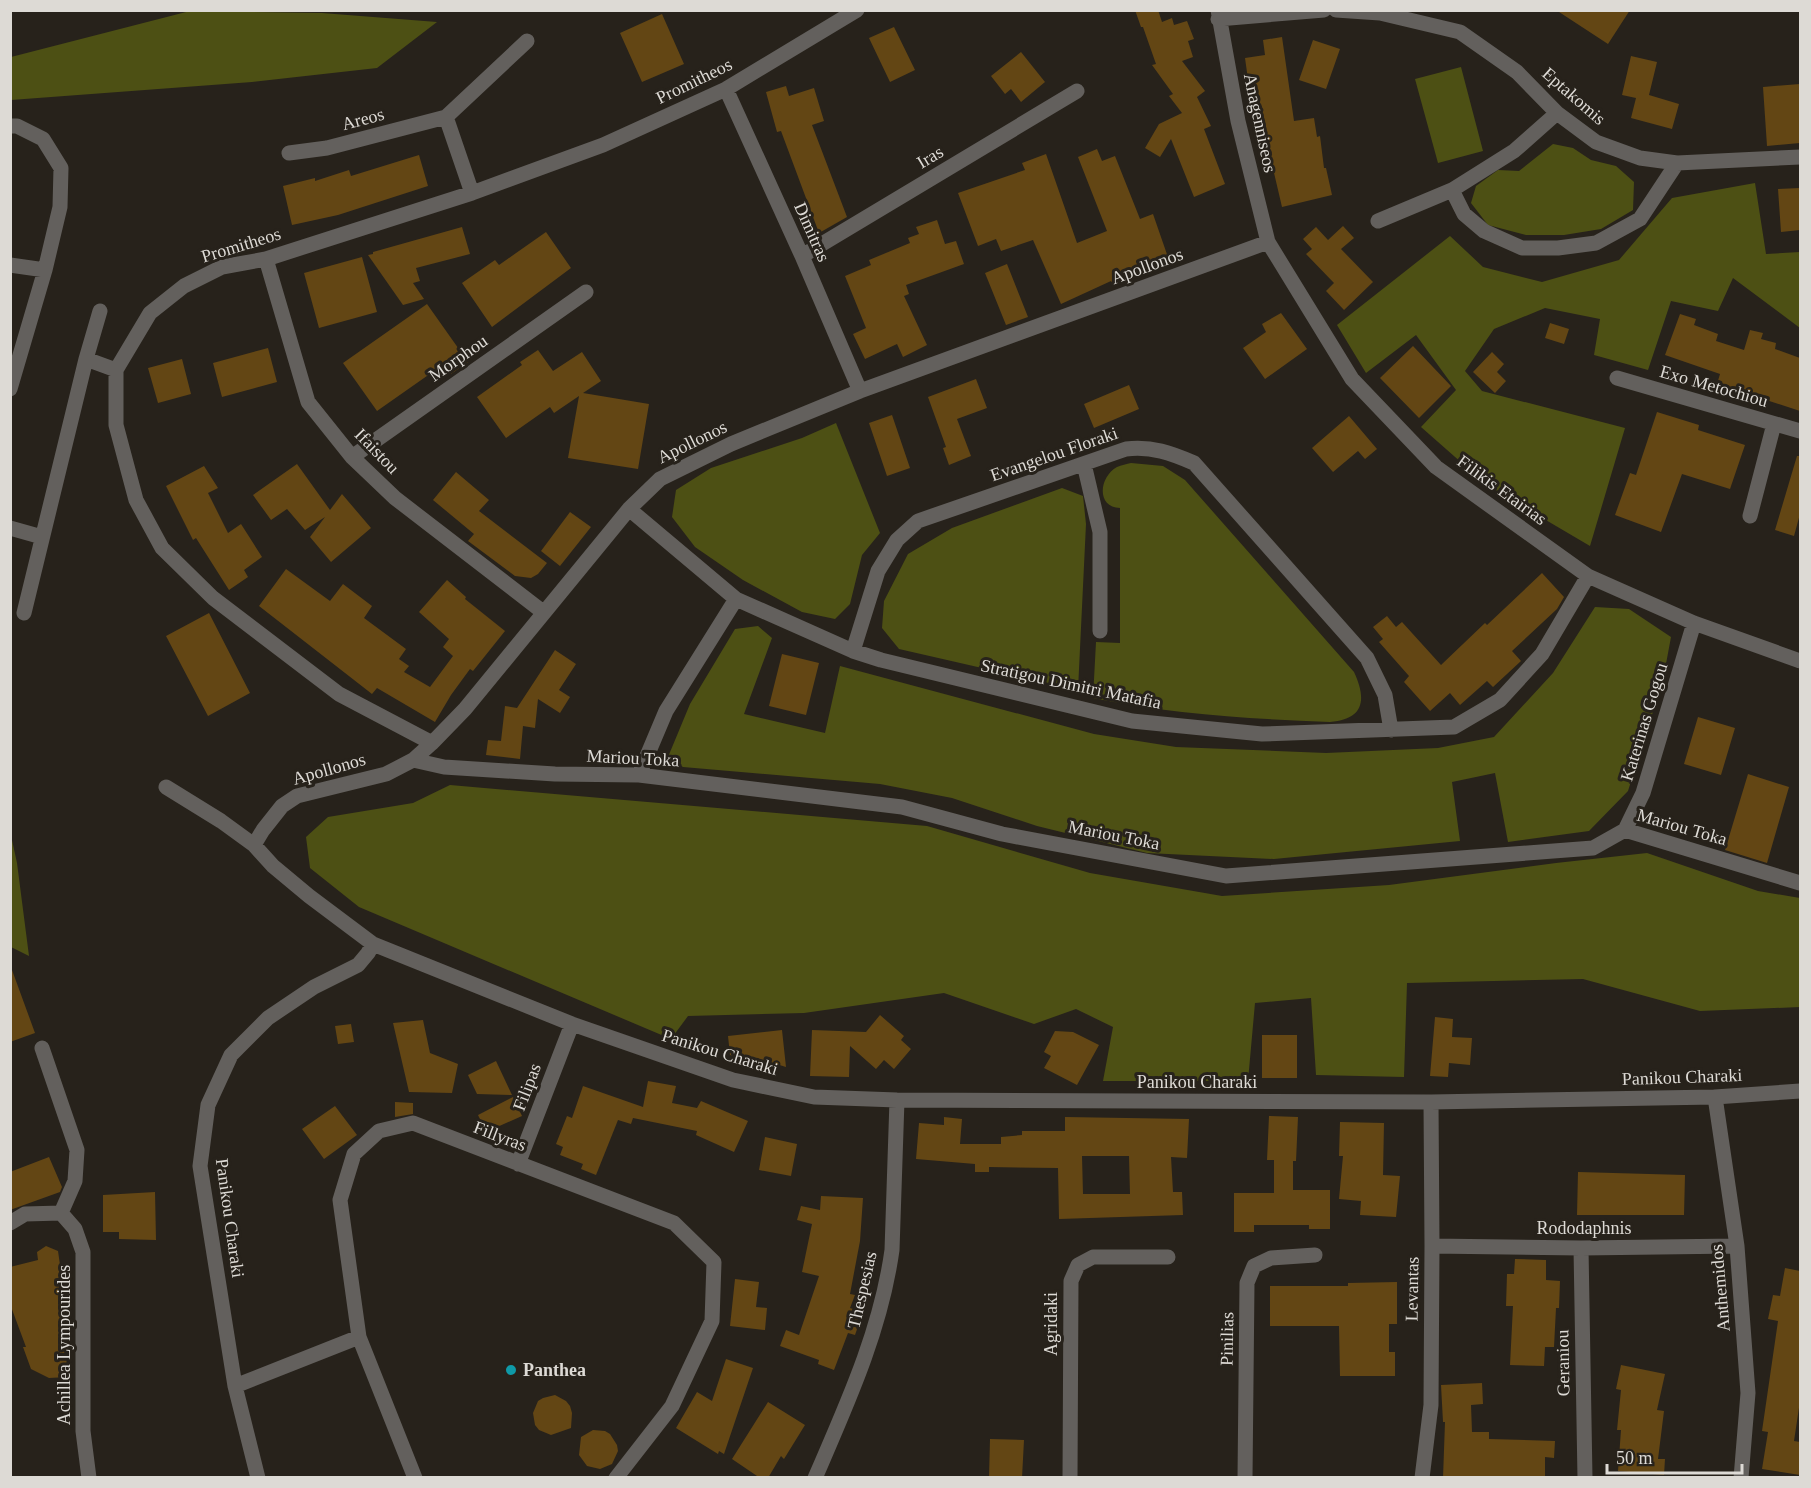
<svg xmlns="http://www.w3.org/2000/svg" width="1811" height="1488" font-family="'Times New Roman',serif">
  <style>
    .green { fill: #4d5014 }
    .building { fill: #634614; fill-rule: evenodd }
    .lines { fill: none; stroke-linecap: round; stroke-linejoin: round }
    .minor { stroke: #63605d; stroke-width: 15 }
    .culture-dot { fill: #0f9aa8; stroke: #27221b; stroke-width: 2 }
    .labels { text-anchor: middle; stroke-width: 6; stroke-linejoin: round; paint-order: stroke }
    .street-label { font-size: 18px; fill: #dddad5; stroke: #27221b }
    .poi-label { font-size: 18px; font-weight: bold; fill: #dddad5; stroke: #27221b; text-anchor: start }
  </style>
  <rect width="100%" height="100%" fill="#27221b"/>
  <path class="green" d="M190,11L322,13L437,22L377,68L252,82L11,100V57Z
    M1461,67L1483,151L1438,163L1415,79Z
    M1553,144L1573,148L1591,160L1616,166L1634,182L1633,210L1601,229L1564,235H1526L1488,225L1471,203L1476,186L1498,170L1519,171Z
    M1755,183L1766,254L1800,252V328L1733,278L1718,311L1671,301L1648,370L1594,355L1600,319L1545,308L1494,329L1465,371L1482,391L1625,428L1590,546L1488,486L1421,427L1456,390L1416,335L1366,373L1337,325L1450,236L1483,267L1542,282L1619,260L1672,198Z
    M836,423L880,533L862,555L850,604L835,619L802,612L743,580L695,547L672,517L676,490L711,468L802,438Z
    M1131,463L1163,466L1185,480L1354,672C1367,700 1364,719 1330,722C1250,719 1171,714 1093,698L1096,642L1120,643V508C1096,507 1099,477 1117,467C1121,465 1127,464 1131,463Z
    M1062,488L1083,496L1086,524L1078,690L899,649L882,628L884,601L908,554L952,528Z
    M1595,607L1629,609L1671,637L1663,680L1628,791L1589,831L1508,842L1495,773L1452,782L1460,841L1274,859L1147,853L1037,826L952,798L880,784L683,767L668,757L690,704L735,629L758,626L772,638L744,714L825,733L840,666L1094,734L1176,747L1326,753L1438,748L1494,737L1553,673Z
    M450,785L927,826L1090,873L1222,896L1389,885L1556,863L1647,853L1758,891L1800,898V1007L1700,1011L1583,979L1407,983L1404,1077L1316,1075L1311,998L1255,1003L1248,1081H1103L1113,1027L1076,1009L1034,1024L944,993L804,1013L688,1016L671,1039L359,907L310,868L306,837L328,817L413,803Z
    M10,831L17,863L29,956L11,947Z"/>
  <path class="building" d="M1135,10H1158L1162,22L1172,18L1174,25L1187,21L1194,39L1188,41L1193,57L1182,61L1205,91L1197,97L1211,126L1204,129L1225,184L1194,197L1171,139L1160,157L1145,148L1159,124L1182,113L1169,96L1173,94L1152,65L1156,64L1143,27H1141Z
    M1556,10H1630L1608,44Z
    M662,14L684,64L642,82L620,33Z
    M894,27L915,70L890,82L869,38Z
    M1282,37L1294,121L1314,118L1317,137L1320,136L1324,168H1326L1332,195L1282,207L1271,160L1267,161L1259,100L1251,101L1245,58L1265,55L1263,40Z
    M1313,40L1340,49L1326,89L1299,80Z
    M1021,52L1045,82L1021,102L1011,89L1005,94L991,76Z
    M1631,56L1657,62L1649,95L1679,104L1672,129L1631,118L1636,98L1622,95Z
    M1800,84V143L1767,146L1763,87Z
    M786,86L789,96L814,88L824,121L812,125L847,217L819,233L781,131L777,132L766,92Z
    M1097,149L1102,161L1115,156L1140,219L1153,214L1170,263L1113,284L1111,281L1061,304L1033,240L1001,251L996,239L978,246L958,193L1025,170L1022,163L1046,154L1077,243L1107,231L1078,157Z
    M419,155L428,186L338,215L292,225L283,186L315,178V181L349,170L351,176Z
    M1800,188V230L1781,232L1778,189Z
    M937,220L945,244L956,241L964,264L906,285L909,294L904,296L927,345L903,357L897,344L865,359L853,334L866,328L845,276L871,265L869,260L910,243L908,238L919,234L916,227Z
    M1343,226L1354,238L1341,249L1373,282L1344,310L1326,291L1334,283L1306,254L1312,249L1303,239L1316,227L1328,240Z
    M462,227L470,254L416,268L420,281L413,283L424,299L403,305L368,255L373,254V252Z
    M546,232L571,268L492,327L462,283L495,260L499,265Z
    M362,257L377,312L319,328L304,273Z
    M1007,264L1028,317L1006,325L985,273Z
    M427,304L468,362L451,374L444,364L377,411L343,363Z
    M1281,313L1307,349L1265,379L1243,348L1266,332L1262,324Z
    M1680,314L1696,319L1694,325L1718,334L1716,341L1744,350L1750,330L1763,333L1761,339L1776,343L1775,349L1800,358V411L1717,384L1720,374L1665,355Z
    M1550,323L1569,329L1564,344L1545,338Z
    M1413,346L1451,386L1419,418L1380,378Z
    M268,348L277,382L222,397L213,363Z
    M538,350L553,371L582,352L601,381L583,393L649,404L638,469L568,458L579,396L554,413L550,407L506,438L477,397L522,365L520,362Z
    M1492,352L1504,364L1497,372L1506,381L1495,393L1473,372Z
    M182,359L191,394L158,403L148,368Z
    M976,379L987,408L957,419L971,456L949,465L943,448L946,447L928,397Z
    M1129,385L1139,409L1094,428L1084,404Z
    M1657,412L1699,425L1698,430L1745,445L1730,489L1682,474L1661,532L1615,515L1630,473L1636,475Z
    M892,415L910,468L887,476L869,423Z
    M1349,416L1377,449L1365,459L1358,451L1333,472L1312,448Z
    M1797,456H1800V514L1794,536L1775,530Z
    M297,464L330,510L342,494L371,528L331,562L310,537L325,517L305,530L287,509L271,520L253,495Z
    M204,466L218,488L208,493L228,533L241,524L262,557L244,570L248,577L229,590L196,538L193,540L166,486Z
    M456,472L489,500L479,511L547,563L538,574L531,578L515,576L468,541L474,534L433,500Z
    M570,512L591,527L560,566L541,551Z
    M286,569L330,601L343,584L372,606L364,618L406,649L399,659L409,666L404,672L430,687L453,656L443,647L449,639L419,612L447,580L466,597L465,599L505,631L473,671L470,669L451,695L435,722L377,688L372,694L259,606Z
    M1542,573L1564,597L1557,609L1512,651L1521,661L1493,687L1487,681L1460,705L1450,693L1430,711L1404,682L1409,676L1379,642L1383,639L1373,627L1387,616L1396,627L1402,622L1441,665L1485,623L1487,625Z
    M209,613L250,693L208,716L166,636Z
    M555,650L576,664L559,690L570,697L560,713L538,699L535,728L523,726L520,759L486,755L488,740L501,741L505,706L517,708Z
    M782,654L819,663L806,715L769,706Z
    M1698,717L1735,728L1721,775L1684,764Z
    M1748,774L1789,787L1767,863L1725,850Z
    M12,970L35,1033L10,1042V971Z
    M880,1015L904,1036L901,1040L911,1049L894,1069L884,1060L876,1069L850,1046L849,1077L810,1076L812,1030L866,1032Z
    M1435,1017L1453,1019L1452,1037L1472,1038L1470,1065L1449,1063L1448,1077L1430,1076Z
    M423,1020L430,1053L458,1064L452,1093L409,1092L393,1023Z
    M351,1024L354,1042L338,1044L335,1026Z
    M782,1030L786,1067L773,1063L772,1067L730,1055L728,1036Z
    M1055,1031L1073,1032L1099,1045L1077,1085L1044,1068L1051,1056L1044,1052Z
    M1262,1035H1297V1078H1262Z
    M496,1061L512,1095L477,1094L468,1075Z
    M648,1081L676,1086L672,1103L697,1108L701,1101L748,1121L734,1152L696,1135L697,1131L633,1118L631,1124L618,1120L596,1175L581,1169L583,1164L560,1155L563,1147L556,1144L567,1116L572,1118L583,1086L643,1107Z
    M513,1097L522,1116L486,1132L478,1115Z
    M395,1102L413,1103V1114L395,1117Z
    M335,1106L357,1135L324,1159L302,1129Z
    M1269,1116L1298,1117L1296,1161H1293V1190H1330V1229H1309V1225H1254V1232H1234V1193H1274V1160H1267Z
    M944,1117L962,1119L960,1144H1001V1137L1022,1135V1131H1065V1117L1189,1119L1187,1158L1171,1157L1173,1192H1182L1183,1215L1059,1219L1058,1168L989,1167V1172H975V1164L916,1159L919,1123L944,1125ZM1082,1156H1129L1130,1194H1083Z
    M1340,1122L1384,1123L1383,1175L1400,1176L1396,1217L1360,1215L1361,1201L1339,1199L1343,1156H1339Z
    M765,1137L797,1144L791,1176L759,1170Z
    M49,1157L62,1187L60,1192L10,1210V1172Z
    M1578,1172L1685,1175L1684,1215H1577Z
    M155,1192L156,1240L119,1239V1232H103V1195Z
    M821,1196L863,1198L860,1241L850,1294L855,1295L850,1308L863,1312L855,1335L848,1333L834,1370L818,1364L819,1360L780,1346L786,1330L799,1335L819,1276L802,1272L812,1224L797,1220L801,1206L820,1210Z
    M46,1246L58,1251L65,1300H60L61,1346H66L67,1377L49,1378L31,1369L23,1347H26L10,1304V1267L38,1260L37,1252Z
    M1515,1259L1546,1260V1280L1560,1281L1559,1308H1556L1554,1347H1545L1544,1366L1510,1365L1513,1306H1506L1507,1274H1514Z
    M1785,1268L1800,1271V1401L1794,1441L1800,1442V1475L1762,1469L1768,1432L1762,1431L1778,1321L1768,1319L1773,1295L1780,1296Z
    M735,1279L759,1282L756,1307L767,1308L765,1330L730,1326Z
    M1397,1282V1324H1389V1352H1395V1376H1340L1339,1326H1270V1286H1348V1283Z
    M726,1359L753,1368L724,1454L719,1451L718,1454L676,1428L697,1392L712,1401Z
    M1621,1365L1665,1374L1657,1410L1664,1411L1658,1459H1665L1664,1475L1618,1471L1621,1430H1617L1621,1390L1616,1389Z
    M1482,1383L1483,1404L1471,1405L1472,1432H1489V1439L1555,1441L1554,1458L1545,1457V1478H1443L1445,1422H1443L1441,1385Z
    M555,1395L566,1401L570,1406L572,1413L571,1428L551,1435L539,1430L535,1425L533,1413L538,1401L543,1398Z
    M768,1402L805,1425L784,1459L781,1456L768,1478H760L732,1459Z
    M593,1430L605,1431L610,1434L617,1445L618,1451L612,1464L600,1469L587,1466L579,1455L581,1437Z
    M990,1439L1024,1440L1022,1478H989Z"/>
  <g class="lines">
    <path class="minor" d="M1218,10L1238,121L1268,242L1352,379L1436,467L1588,576L1694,623L1800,661
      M1336,10L1380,13L1460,32L1517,72L1557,113L1596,142L1640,158L1677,163L1800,157
      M1218,19L1324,10
      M726,89L802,256L860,391
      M446,117L472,193
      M10,126H17L43,139L61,168L60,207L45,270L10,389
      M289,153L327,148L446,117L527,41
      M1452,190L1464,214L1484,231L1522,248H1558L1596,243L1640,219L1677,163
      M1378,221L1452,190L1514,151L1557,113
      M802,256L1077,91
      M266,259L308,402L352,457L395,498L543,612
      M10,265L45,270
      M86,359L116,370
      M1617,378L1800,431
      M352,457L586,292
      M1084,464L1100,532V631
      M629,509L736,599L853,651L881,660L1132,721L1262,734L1454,727L1500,700L1542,654L1588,576
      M1750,516L1774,424
      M10,528L42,537
      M24,613L86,359L100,311
      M853,651L878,571L897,540L918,521L1126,449C1152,446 1171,453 1194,463L1367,658L1385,695L1391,730
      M432,743L339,694L213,598L162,548L136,500L116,425V370L150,313L184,286L222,267L266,259L472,193L603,145L726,89L857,10
      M413,760L444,767L555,774L639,775L902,807L1002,834L1226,876L1593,848L1625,830L1800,883
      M639,775L666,711L736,599
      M166,787L221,821L254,845L273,866L309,896L373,944
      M1625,830L1643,793L1694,623
      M254,845L263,830L282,806L297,796L386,774L413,760L432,743L465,709L629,509L660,479L731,444L860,391L1268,242
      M42,1048L77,1150L75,1181L61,1213
      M1715,1097L1737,1246L1748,1393L1741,1478
      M518,1164L572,1024
      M61,1213L75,1229L83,1252V1431L89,1478
      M10,1223L25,1214L61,1213
      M1432,1246L1581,1248L1737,1246
      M1581,1248L1585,1478
      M235,1386L359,1337
      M258,1478L235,1386L200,1166L208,1105L231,1055L268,1018L314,987L358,965L368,953L373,944L572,1024L733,1080L814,1097L897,1100L1431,1102L1715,1097L1800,1091
      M415,1478L359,1337L340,1200L354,1154L379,1131L413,1123L674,1223L714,1262L712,1321L672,1406L616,1478
      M815,1478C847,1404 881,1330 892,1250L897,1100
      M1070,1478L1071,1281L1078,1265L1093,1257H1168
      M1245,1478L1247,1283L1254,1266L1271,1258L1315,1255
      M1422,1478L1431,1405L1432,1246L1431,1102"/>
  </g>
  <circle class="culture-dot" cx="511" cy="1370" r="6"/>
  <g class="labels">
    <g class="street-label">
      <text transform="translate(694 81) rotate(-26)" y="6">Promitheos</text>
      <text transform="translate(1574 96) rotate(41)" y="6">Eptakomis</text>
      <text transform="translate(363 119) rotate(-15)" y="6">Areos</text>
      <text transform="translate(1260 123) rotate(78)" y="6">Anagenniseos</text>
      <text transform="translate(930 157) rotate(-31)" y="6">Iras</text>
      <text transform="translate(812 232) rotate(66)" y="6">Dimitras</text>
      <text transform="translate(241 245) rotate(-17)" y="6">Promitheos</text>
      <text transform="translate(1147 266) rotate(-20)" y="6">Apollonos</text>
      <text transform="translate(458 358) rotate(-35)" y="6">Morphou</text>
      <text transform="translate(1714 386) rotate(16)" y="6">Exo Metochiou</text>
      <text transform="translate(692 442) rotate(-26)" y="6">Apollonos</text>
      <text transform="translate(377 451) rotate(46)" y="6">Ifaistou</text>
      <text transform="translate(1054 454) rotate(-19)" y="6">Evangelou Floraki</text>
      <text transform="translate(1502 490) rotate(36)" y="6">Filikis Etairias</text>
      <text transform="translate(1071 684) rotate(12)" y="6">Stratigou Dimitri Matafia</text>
      <text transform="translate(1644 722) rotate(-73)" y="6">Katerinas Gogou</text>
      <text transform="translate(633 758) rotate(3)" y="6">Mariou Toka</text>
      <text transform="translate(329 769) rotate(-16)" y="6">Apollonos</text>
      <text transform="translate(1682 827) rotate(16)" y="6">Mariou Toka</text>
      <text transform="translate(1114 835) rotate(11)" y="6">Mariou Toka</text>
      <text transform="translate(720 1052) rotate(17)" y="6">Panikou Charaki</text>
      <text transform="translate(1682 1077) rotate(-2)" y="6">Panikou Charaki</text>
      <text x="1197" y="1088">Panikou Charaki</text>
      <text transform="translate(527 1087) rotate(-69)" y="6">Filipas</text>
      <text transform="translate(500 1136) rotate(21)" y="6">Fillyras</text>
      <text transform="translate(230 1218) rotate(82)" y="6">Panikou Charaki</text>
      <text x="1584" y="1234">Rododaphnis</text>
      <text transform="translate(1720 1288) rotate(-95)" y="6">Anthemidos</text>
      <text transform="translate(1412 1289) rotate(-89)" y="6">Levantas</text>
      <text transform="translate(862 1290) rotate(-77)" y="6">Thespesias</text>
      <text transform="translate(1051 1324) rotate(-90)" y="6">Agridaki</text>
      <text transform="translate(1227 1339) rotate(-89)" y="6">Pinilias</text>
      <text transform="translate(64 1345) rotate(-90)" y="6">Achillea Lympourides</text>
      <text transform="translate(1563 1363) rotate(-91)" y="6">Geraniou</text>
    </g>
    <g class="poi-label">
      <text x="523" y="1376">Panthea</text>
    </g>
  </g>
  <rect width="1811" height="1488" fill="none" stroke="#dddad5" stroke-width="24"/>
  <path d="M1607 1464v9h135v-9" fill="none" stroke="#dddad5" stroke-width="3"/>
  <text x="1616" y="1464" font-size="18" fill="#dddad5" stroke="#27221b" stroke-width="4.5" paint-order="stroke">50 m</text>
</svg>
